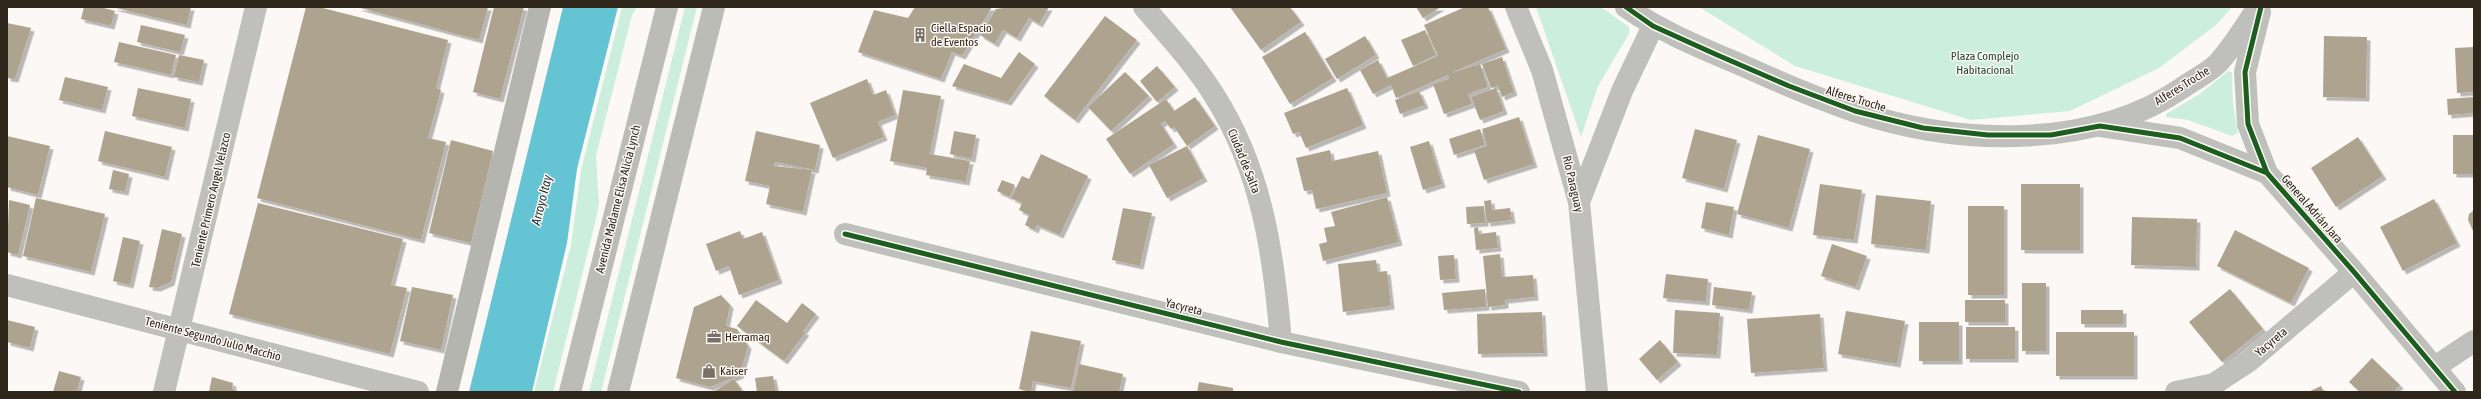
<svg xmlns="http://www.w3.org/2000/svg" width="2481" height="399" font-family="'Asap Condensed',sans-serif">
  <style>
    .green { fill: #cbefdc }
    .water { fill: #64c4d3 }
    .building { fill: #ada38f; filter: url(#shadow) }
    .lines { fill: none; stroke-linecap: round; stroke-linejoin: round }
    .street { stroke: #bfc0bb; stroke-width: 22 }
    .secondary { stroke: #b4b5af; stroke-width: 22 }
    .highway { stroke: #bcbcb7; stroke-width: 22 }
    .cycleway-casing { stroke: #fdf8f3; stroke-width: 8 }
    .cycleway { stroke: #1b5e20; stroke-width: 5 }
    .labels { text-anchor: middle; stroke-width: 3; stroke-linejoin: round; paint-order: stroke }
    .poi-label { font-size: 12px; fill: #2f261c; stroke: #fdf8f3; text-anchor: start }
    .park-label { font-size: 12px; fill: #1e4837; stroke: #fdf8f3 }
    .street-label { font-size: 12px; fill: #2f261c; stroke: #fdf8f3 }
    .water-label { font-size: 13px; font-style: italic; fill: #182e32; stroke: #fdf8f3 }
  </style>
  <defs>
    <filter id="shadow"><feDropShadow dx="3.5" dy="3.5" stdDeviation="0" flood-color="#0004"/></filter>
  </defs>
  <rect width="100%" height="100%" fill="#fbf8f5"/>
  <path class="green" d="M622,7H637L632,15L596,156L599,204L596,219L553,392H534L571,245L581,170Z
    M685,7H697L601,392H589Z
    M1536,7H1601L1629,27V34L1598,86L1581,137Z
    M1699,7H2232L2216,25L2159,68L2070,111L1971,120L1795,66Z
    M2228,71L2232,72L2233,104L2238,133L2232,136L2188,120L2166,117V114L2201,93Z"/>
  <path class="water" d="M563,7H618L577,169L567,243L532,392H469Z"/>
  <path class="building" d="M84,7H100L115,11L111,26L81,19Z
    M112,7H191L187,25Z
    M306,7H319L448,40L436,88L441,90L428,138L446,142L421,240L257,198Z
    M357,7H488L479,40Z
    M494,7H524L500,99L473,92Z
    M915,7H992L962,56L952,52L941,79L858,52L874,10L908,18Z
    M1010,7H1049L1039,24L1029,18L1017,38L1003,30L995,44L980,35L996,9Z
    M1230,7H1290L1301,22L1261,50Z
    M1416,7H1441L1423,18Z
    M1465,7H1488L1506,49L1451,73L1480,64L1488,87L1468,94L1472,104L1444,114L1433,84L1449,79L1448,75L1396,98L1391,85L1373,94L1360,70L1378,60L1387,78L1438,56L1424,25Z
    M1105,16L1137,40L1075,120L1044,96Z
    M7,23L31,28L15,79L7,78Z
    M141,25L185,35L180,52L137,42Z
    M1425,30L1436,55L1413,66L1401,40Z
    M1305,32L1333,78L1290,104L1262,57Z
    M1365,36L1376,55L1337,79L1325,59Z
    M2324,36L2367,37L2366,98L2323,97Z
    M119,42L176,55L171,75L114,62Z
    M2474,47V92L2457,93L2455,48Z
    M1019,52L1035,64L1008,102L952,86L964,64L1001,78Z
    M179,55L204,60L199,82L174,77Z
    M1502,57L1514,92L1502,97L1498,86L1491,88L1482,64Z
    M1157,66L1175,87L1157,102L1140,81Z
    M1125,72L1149,96L1111,131L1088,107Z
    M65,77L108,87L102,110L59,100Z
    M867,79L873,95L886,90L895,115L878,122L884,137L833,158L810,103Z
    M138,88L191,99L185,128L132,116Z
    M1347,88L1363,125L1306,148L1299,132L1293,134L1284,113Z
    M1496,88L1504,111L1480,120L1471,97Z
    M903,90L941,96L930,154L970,161L966,182L926,175L927,168L890,161Z
    M1419,91L1425,105L1400,114L1395,100Z
    M1195,97L1215,126L1187,146L1174,127L1171,129L1165,121L1161,124L1174,144L1130,174L1106,139L1166,99L1174,111Z
    M2474,97V113L2448,115L2447,99Z
    M1519,117L1534,164L1484,180L1474,150L1487,146L1482,129Z
    M1480,129L1485,145L1454,155L1449,139Z
    M1695,129L1737,140L1724,189L1682,178Z
    M105,131L172,147L165,177L98,161Z
    M756,131L820,145L815,170L775,162L774,166L812,170L803,212L766,204L770,186L745,181Z
    M954,131L976,135L972,159L950,154Z
    M1758,135L1810,149L1789,228L1737,214Z
    M2453,135H2474V174H2453Z
    M7,136L50,146L38,195L7,187Z
    M2358,137L2383,176L2336,207L2311,168Z
    M451,140L493,151L471,243L429,233Z
    M1429,141L1442,184L1423,190L1410,147Z
    M1187,146L1204,178L1167,198L1149,165Z
    M1330,150L1332,161L1378,151L1387,193L1316,209L1312,190L1304,191L1296,158Z
    M1041,154L1088,176L1060,235L1037,225L1035,230L1025,225L1029,215L1019,210L1022,203L1011,198L1022,176L1029,179Z
    M113,170L129,174L125,192L109,189Z
    M1002,180L1015,185L1010,197L997,191Z
    M1820,184L1862,190L1854,240L1813,235Z
    M2021,184H2080V250H2021Z
    M1876,195L1931,201L1926,250L1871,244Z
    M1387,197L1399,242L1323,261L1319,244L1327,242L1324,228L1335,226L1331,212Z
    M36,198L105,214L91,272L23,256Z
    M2434,199L2457,243L2403,271L2380,227Z
    M9,200L30,205L18,255L7,252Z
    M1491,200L1492,210L1510,208L1512,220L1487,223L1484,201Z
    M1706,202L1734,207L1729,235L1701,228Z
    M258,203L403,239L391,285L407,288L390,354L229,314Z
    M1484,206L1485,223L1467,224L1466,207Z
    M1968,206H2004V295H1968Z
    M1123,208L1152,213L1140,266L1112,260Z
    M2474,210V233L2468,220L2469,214Z
    M2132,217L2197,219L2196,267L2131,265Z
    M1478,227L1479,234L1496,232L1498,248L1476,250L1474,228Z
    M162,229L182,234L171,282L157,288L149,287Z
    M2235,230L2309,268L2291,303L2217,266Z
    M740,231L743,239L762,232L779,280L739,295L729,266L716,271L706,244Z
    M123,237L140,241L130,285L113,281Z
    M1832,244L1867,256L1856,287L1821,276Z
    M1500,254L1502,277L1533,275L1535,297L1505,300V305L1488,307L1483,256Z
    M1454,255L1456,279L1440,280L1438,256Z
    M1376,260L1378,272L1387,271L1391,306L1343,312L1338,264Z
    M1666,274L1708,279L1706,302L1663,298Z
    M2022,283H2046V351H2022Z
    M412,287L453,295L441,350L400,341Z
    M1714,287L1752,292L1749,310L1712,305Z
    M1485,289L1486,307L1444,310L1442,293Z
    M2230,289L2263,329L2222,362L2189,322Z
    M721,295L730,305L726,326L737,329L748,346L740,375L710,387L676,378L694,307Z
    M756,300L787,323L802,303L816,314L803,331L806,332L784,361L737,326Z
    M1965,300H2005V322H1965Z
    M1675,310L1720,313L1717,355L1673,353Z
    M2081,310H2123V324H2081Z
    M1846,311L1905,321L1897,364L1838,354Z
    M1542,312L1544,353L1478,354L1477,314Z
    M1820,314L1824,368L1751,373L1747,319Z
    M7,320L35,327L30,348L7,342Z
    M1919,322H1959V361H1919Z
    M1966,327H2015V359H1966Z
    M1031,331L1081,341L1071,388L1033,381L1031,392L1019,389Z
    M2056,332H2134V376H2056Z
    M1660,340L1678,362L1657,380L1639,359Z
    M2372,358L2400,385L2393,392H2360L2349,382Z
    M1079,364L1123,374L1119,392H1073Z
    M59,371L81,377L77,392H53Z
    M773,376L776,392H757L755,378Z
    M212,377L233,383L232,389L241,392H209Z
    M734,379L743,392H713Z
    M1199,382L1233,388V392H1197Z
    M2321,386L2324,392H2308Z"/>
  <g class="lines">
    <path class="street" d="M1144,7C1168,35 1195,64 1214,95C1262,170 1274,255 1281,342
      M1516,7L1542,70L1579,202L1597,392
      M1626,7C1663,33 1704,49 1746,67C1781,83 1817,98 1854,111C1955,145 2090,151 2182,88C2193,80 2210,72 2219,62C2234,45 2246,25 2258,7
      M2260,12L2245,72L2248,124L2267,173
      M2101,126L2180,138L2267,173L2354,272L2455,392
      M1579,202L1622,91L1653,26
      M845,234L1281,342L1519,392
      M7,285L418,392
      M2435,367L2474,341
      M164,392L256,7
      M2176,392L2214,384L2249,361L2354,272"/>
    <path class="secondary" d="M447,392L540,7"/>
    <path class="highway" d="M570,392L667,7
      M618,392L714,7"/>
    <defs>
      <path id="cycleway" d="M1626,7L1653,26L1715,54L1789,86L1855,111L1923,128L1988,135H2051L2100,126L2180,138L2267,173L2354,272L2455,392
        M2261,7L2245,72L2248,124L2267,173
        M845,234L1281,342L1519,392"/>
    </defs>
    <use href="#cycleway" class="cycleway-casing"/>
    <use href="#cycleway" class="cycleway"/>
  </g>
  <defs>
    <symbol id="building-bare" viewBox="-9 -9 18 18"><path d="M-4-6H4V6H1V3H-1V6H-4ZM-2.5-4.3h1.7v1.8h-1.7ZM.8-4.3h1.7v1.8H.8ZM-2.5-1h1.7V.8h-1.7ZM.8-1h1.7V.8H.8Z" fill="#767068" stroke="#fdf8f3" stroke-width="2.5" paint-order="stroke"/></symbol>
    <symbol id="office-bare" viewBox="-9 -9 18 18"><path d="M-6-3h4V-5.5h4V-3h4V5H-6ZM-1-4.5V-3h2v-1.5ZM-6 0V1H6V0Z" fill="#767068" stroke="#fdf8f3" stroke-width="2.5" paint-order="stroke"/></symbol>
    <symbol id="shop-bare" viewBox="-9 -9 18 18"><path d="M-5-2.5h2.3a2.7 3.5 0 0 1 5.4 0H5L5.5 6h-11ZM-1.5-2.5h3a1.5 2.3 0 0 0-3 0Z" fill="#767068" stroke="#fdf8f3" stroke-width="2.5" paint-order="stroke"/></symbol>
  </defs>
  <g fill-rule="evenodd">
    <use href="#building-bare" x="910" y="25" width="20" height="20"/>
    <use href="#office-bare" x="704" y="327" width="20" height="20"/>
    <use href="#shop-bare" x="699" y="361" width="20" height="20"/>
  </g>
  <g class="labels">
    <g class="poi-label">
      <text x="931" y="32">Ciella Espacio<tspan x="931" dy="14">de Eventos</tspan></text>
      <text x="725" y="341">Herramaq</text>
      <text x="720" y="375">Kaiser</text>
    </g>
    <g class="park-label">
      <text x="1985" y="60">Plaza Complejo<tspan x="1985" dy="14">Habitacional</tspan></text>
    </g>
    <g class="street-label">
      <text transform="translate(2182 86) rotate(-32)" y="4">Alferes Troche</text>
      <text transform="translate(1856 99) rotate(17)" y="4">Alferes Troche</text>
      <text transform="translate(1244 161) rotate(68)" y="4">Ciudad de Salta</text>
      <text transform="translate(1573 184) rotate(77)" y="4">Río Paraguay</text>
      <text transform="translate(618 199) rotate(-76)" y="4">Avenida Madame Elisa Alicia Lynch</text>
      <text transform="translate(211 200) rotate(-77)" y="4">Teniente Primero Angel Velazco</text>
      <text transform="translate(2312 209) rotate(49)" y="4">General Adrián Jara</text>
      <text transform="translate(1184 307) rotate(14)" y="4">Yacyreta</text>
      <text transform="translate(213 339) rotate(15)" y="4">Teniente Segundo Julio Macchio</text>
      <text transform="translate(2271 342) rotate(-40)" y="4">Yacyreta</text>
    </g>
    <g class="water-label">
      <text transform="translate(541 200) rotate(-76)" y="5">Arroyo Itay</text>
    </g>
  </g>
  <rect width="2481" height="399" fill="none" stroke="#2f261c" stroke-width="16"/>
</svg>
